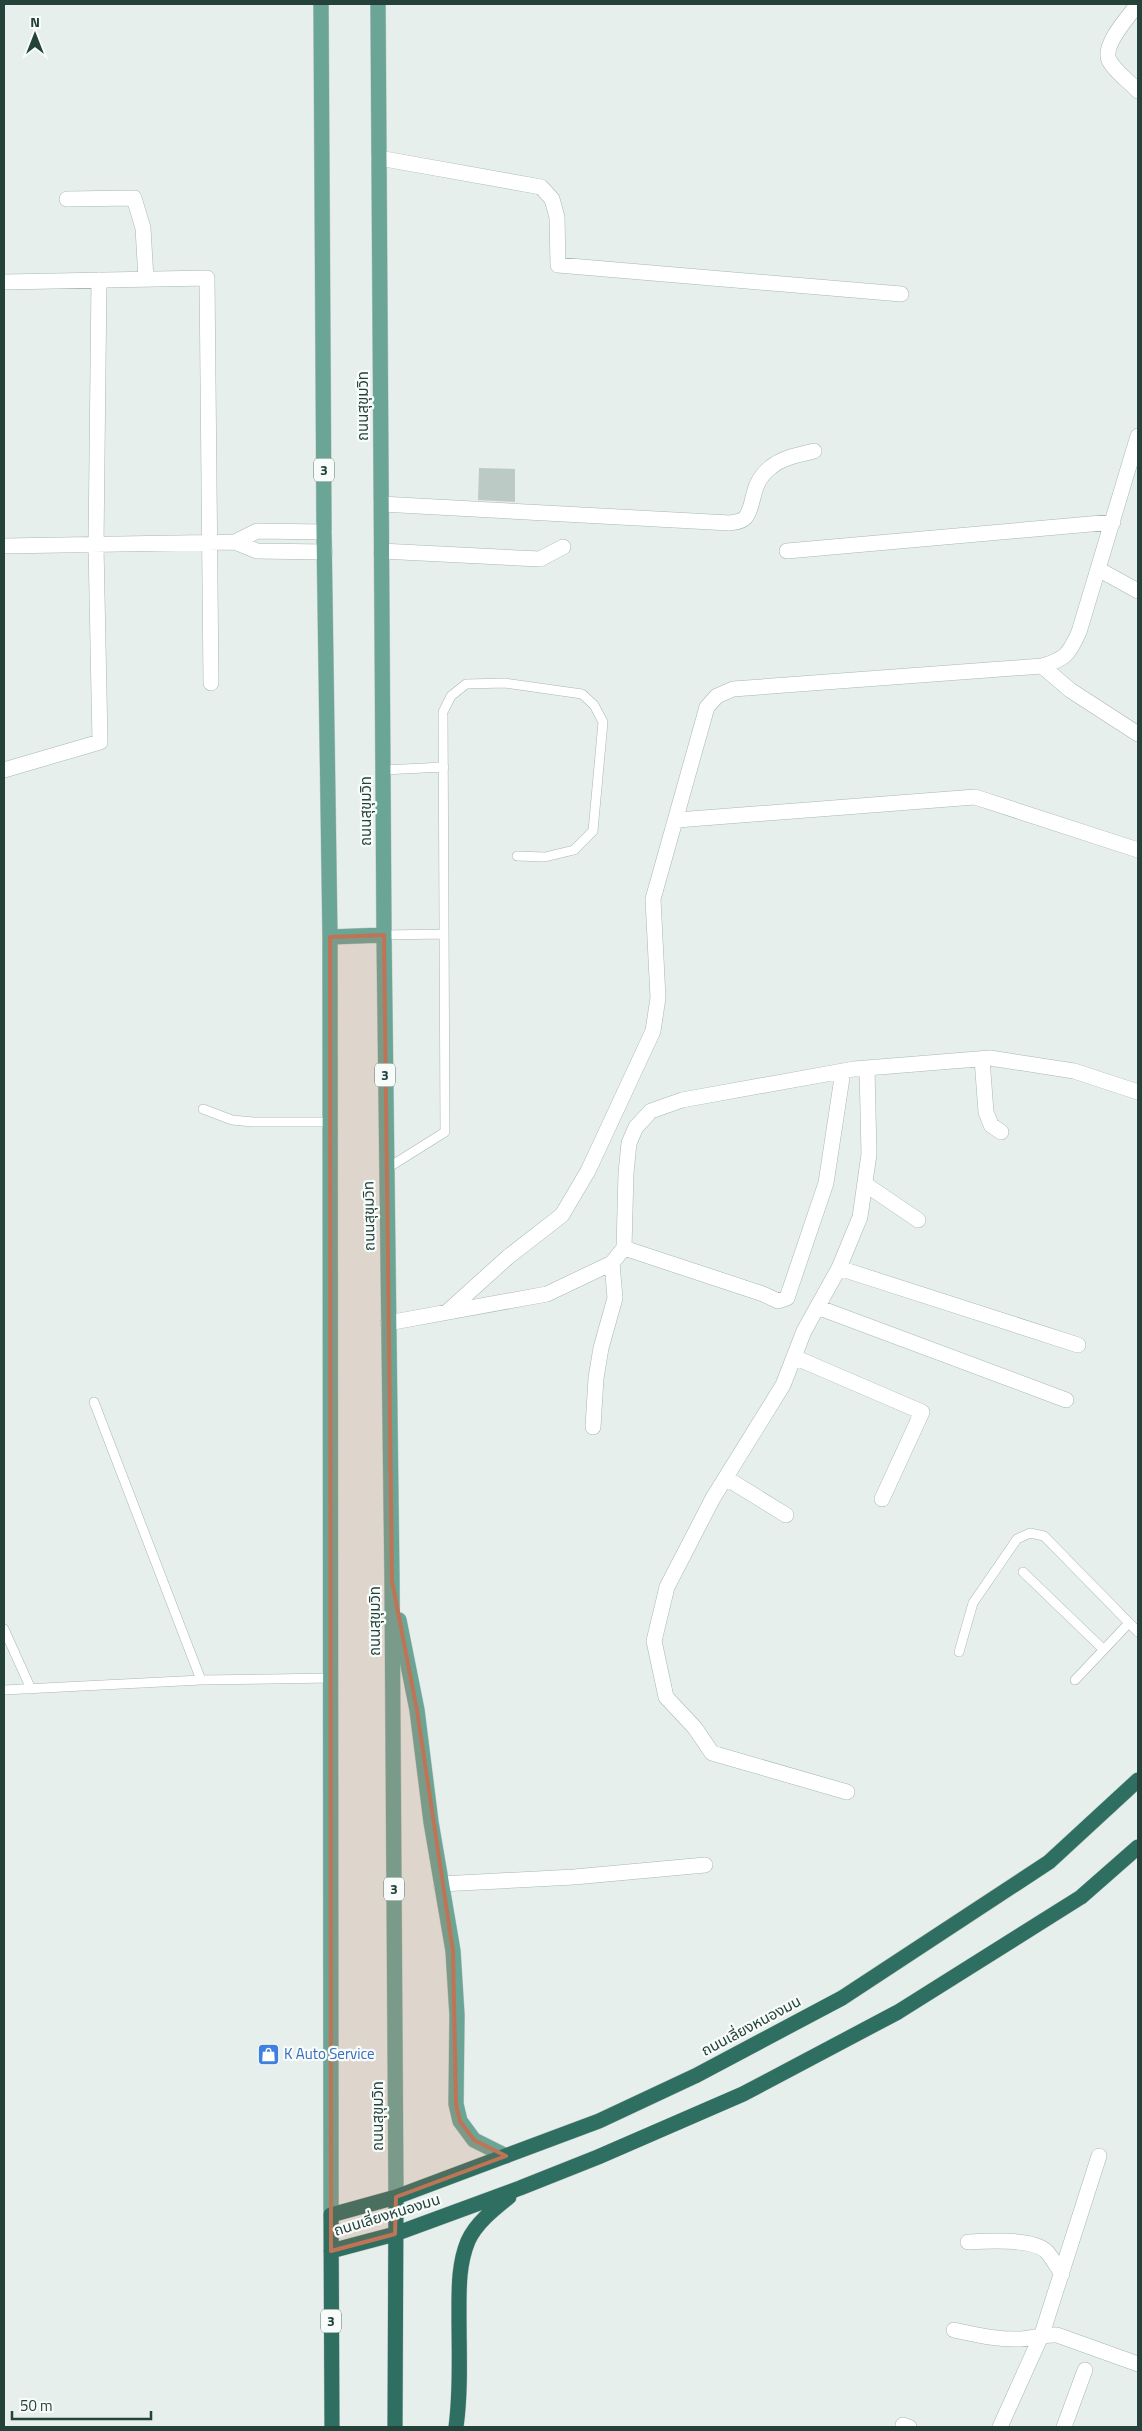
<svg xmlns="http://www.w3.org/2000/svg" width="1142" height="2431" font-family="'Titillium Web','Noto Sans Thai',sans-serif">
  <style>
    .building { fill: #bbcac4 }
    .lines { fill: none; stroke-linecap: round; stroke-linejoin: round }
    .lane-casing { stroke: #a8b8b2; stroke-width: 10 }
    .street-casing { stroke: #a8b8b2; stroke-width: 16 }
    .primary-casing { stroke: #c2cac8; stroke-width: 16 }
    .highway-casing { stroke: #c2cac8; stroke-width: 16 }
    .lane { stroke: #fff; stroke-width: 9 }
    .street { stroke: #fff; stroke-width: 15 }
    .primary { stroke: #6aa596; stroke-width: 15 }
    .highway { stroke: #2f6f62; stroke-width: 15 }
    .marked { fill: #c07456; fill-opacity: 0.2; stroke: #c07456; stroke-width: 4; stroke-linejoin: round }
    .labels { text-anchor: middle; stroke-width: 4.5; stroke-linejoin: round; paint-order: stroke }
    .shield { fill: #f7fbf9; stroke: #637a73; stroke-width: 1 }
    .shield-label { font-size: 14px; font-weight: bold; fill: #24423a }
    .street-label { font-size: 15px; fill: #24423a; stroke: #f7fbf9 }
    .shop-label { font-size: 15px; fill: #366cbe; stroke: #f7fbf9; text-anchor: start }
  </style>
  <rect width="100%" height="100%" fill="#e6efeb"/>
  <path class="building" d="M479,468L515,469V502L478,500Z"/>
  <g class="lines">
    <defs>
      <path id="lane" d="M383,770L444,767
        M384,935L443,934
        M203,1109L232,1120L253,1122H330
        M386,1169L445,1132L443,712L451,696L466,684L505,683L582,694L594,705L603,722L593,831L574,850L545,857L517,856
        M94,1402L201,1680
        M1023,1572L1103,1649
        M4,1629L31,1689
        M959,1652L973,1603L1017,1539L1030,1533L1044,1536L1138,1632
        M1075,1680L1129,1623
        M4,1690L201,1680L331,1678"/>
      <path id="street" d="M1138,4C1129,16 1102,45 1109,60C1114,71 1130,82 1138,91
        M379,158L541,187L552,199L557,217L558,265L901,294
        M67,199L134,198L143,228L146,279
        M4,282L207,278L211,683
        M381,504L730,523C735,522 741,522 745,518C756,505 749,484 771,467C783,457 799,455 814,451
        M235,542L257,531L324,532
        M4,546L235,542L257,551L325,552
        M381,551L540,559L563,547
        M787,551L1113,522
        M1098,569L1138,591
        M1042,666L1070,690L1138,734
        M4,770L100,742L96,546L99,280
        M677,820L975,797L1138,850
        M982,1059L986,1112L991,1125L1001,1132
        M865,1184L918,1220
        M624,1248L763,1294L778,1301L787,1298L826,1183L843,1071
        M839,1268L1078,1345
        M817,1307L1066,1400
        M447,1312L508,1257L562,1215L588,1171L653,1031L658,998L653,899L707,707L717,696L733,689L1042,666C1066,659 1069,654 1079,632L1138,436
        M388,1323L547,1294L612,1263L624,1248L626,1173L629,1143L636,1127L651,1111L682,1100L854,1069L990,1058L1074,1071L1138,1092
        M794,1357L922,1412L882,1499
        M593,1427L596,1378L601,1348L615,1298L612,1263
        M726,1478L786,1515
        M847,1792L712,1753L695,1728L666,1697L654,1641L667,1587L713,1498L783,1385L804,1331L839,1268L860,1217L869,1154L867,1068
        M441,1884L574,1877L705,1865
        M968,2242C987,2241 1032,2238 1046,2251C1052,2257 1057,2267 1062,2274
        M954,2330C977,2335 998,2340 1021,2339C1034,2338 1044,2334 1057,2335L1138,2364
        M903,2425L909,2427
        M1000,2427L1042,2334L1099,2156
        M1064,2427L1085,2370"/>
      <path id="primary" d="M321,4L324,532L330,937L331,2215
        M378,4L384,935L392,1581L396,2197
        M330,937L384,935
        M399,1620L417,1710L431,1822L453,1951L457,2015L456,2104L460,2121L474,2140L506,2156"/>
      <path id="highway" d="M331,2251L395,2234L520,2188L598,2157L743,2094L898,2012L1081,1897L1138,1847
        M332,2427L331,2215L396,2197L599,2121L695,2076L842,1998L1049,1862L1138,1780
        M395,2427L396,2197
        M456,2427C461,2391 459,2353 459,2317C459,2291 458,2265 468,2241C476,2223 494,2209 509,2197"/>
    </defs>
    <use href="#lane" class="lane-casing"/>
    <use href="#street" class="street-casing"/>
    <use href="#primary" class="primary-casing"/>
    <use href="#highway" class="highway-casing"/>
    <use href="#lane" class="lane"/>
    <use href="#street" class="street"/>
    <use href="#primary" class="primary"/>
    <use href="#highway" class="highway"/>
  </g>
  <path class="marked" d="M384,935L392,1581L417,1710L453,1951L456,2104L460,2121L474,2140L506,2156L396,2197L395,2234L331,2251L330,937Z"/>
  <defs>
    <symbol id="shop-square" viewBox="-11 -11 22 22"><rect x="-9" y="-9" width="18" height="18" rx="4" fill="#3f7fe0" stroke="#f7fbf9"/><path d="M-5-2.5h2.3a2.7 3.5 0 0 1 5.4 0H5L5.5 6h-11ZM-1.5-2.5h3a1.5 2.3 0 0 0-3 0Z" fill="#fff"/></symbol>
  </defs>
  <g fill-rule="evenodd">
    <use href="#shop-square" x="256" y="2042" width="25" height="25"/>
  </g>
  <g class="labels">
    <g class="shield">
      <rect x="314" y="458.5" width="20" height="23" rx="4"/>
      <rect x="375" y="1063.5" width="20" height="23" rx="4"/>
      <rect x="384" y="1877.5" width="20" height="23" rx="4"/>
      <rect x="321" y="2309.5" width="20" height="23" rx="4"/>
    </g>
    <g class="shield-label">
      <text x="324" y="475">3</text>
      <text x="385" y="1080">3</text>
      <text x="394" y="1894">3</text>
      <text x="331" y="2326">3</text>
    </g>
    <g class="street-label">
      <text transform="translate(363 406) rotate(-90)" y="5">ถนนสุขุมวิท</text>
      <text transform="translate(366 811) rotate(-90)" y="5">ถนนสุขุมวิท</text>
      <text transform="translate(369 1216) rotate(-91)" y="5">ถนนสุขุมวิท</text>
      <text transform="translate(375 1621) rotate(-90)" y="5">ถนนสุขุมวิท</text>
      <text transform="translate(751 2026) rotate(-28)" y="5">ถนนเลี่ยงหนองมน</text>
      <text transform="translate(378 2116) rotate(-90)" y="5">ถนนสุขุมวิท</text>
      <text transform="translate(387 2215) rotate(-17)" y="5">ถนนเลี่ยงหนองมน</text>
    </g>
    <g class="shop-label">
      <text x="284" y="2059">K Auto Service</text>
    </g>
  </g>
  <rect width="1142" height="2431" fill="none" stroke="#24423a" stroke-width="10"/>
  <g transform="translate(35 35)" stroke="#f7fbf9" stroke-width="4" paint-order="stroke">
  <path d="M0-4L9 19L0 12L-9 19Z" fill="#24423a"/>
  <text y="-8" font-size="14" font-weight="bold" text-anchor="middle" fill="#24423a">N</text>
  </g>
  <path d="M12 2411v8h139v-8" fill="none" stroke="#24423a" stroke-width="2.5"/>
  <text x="20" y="2411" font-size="15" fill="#24423a" stroke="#f7fbf9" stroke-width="4" paint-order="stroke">50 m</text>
</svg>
